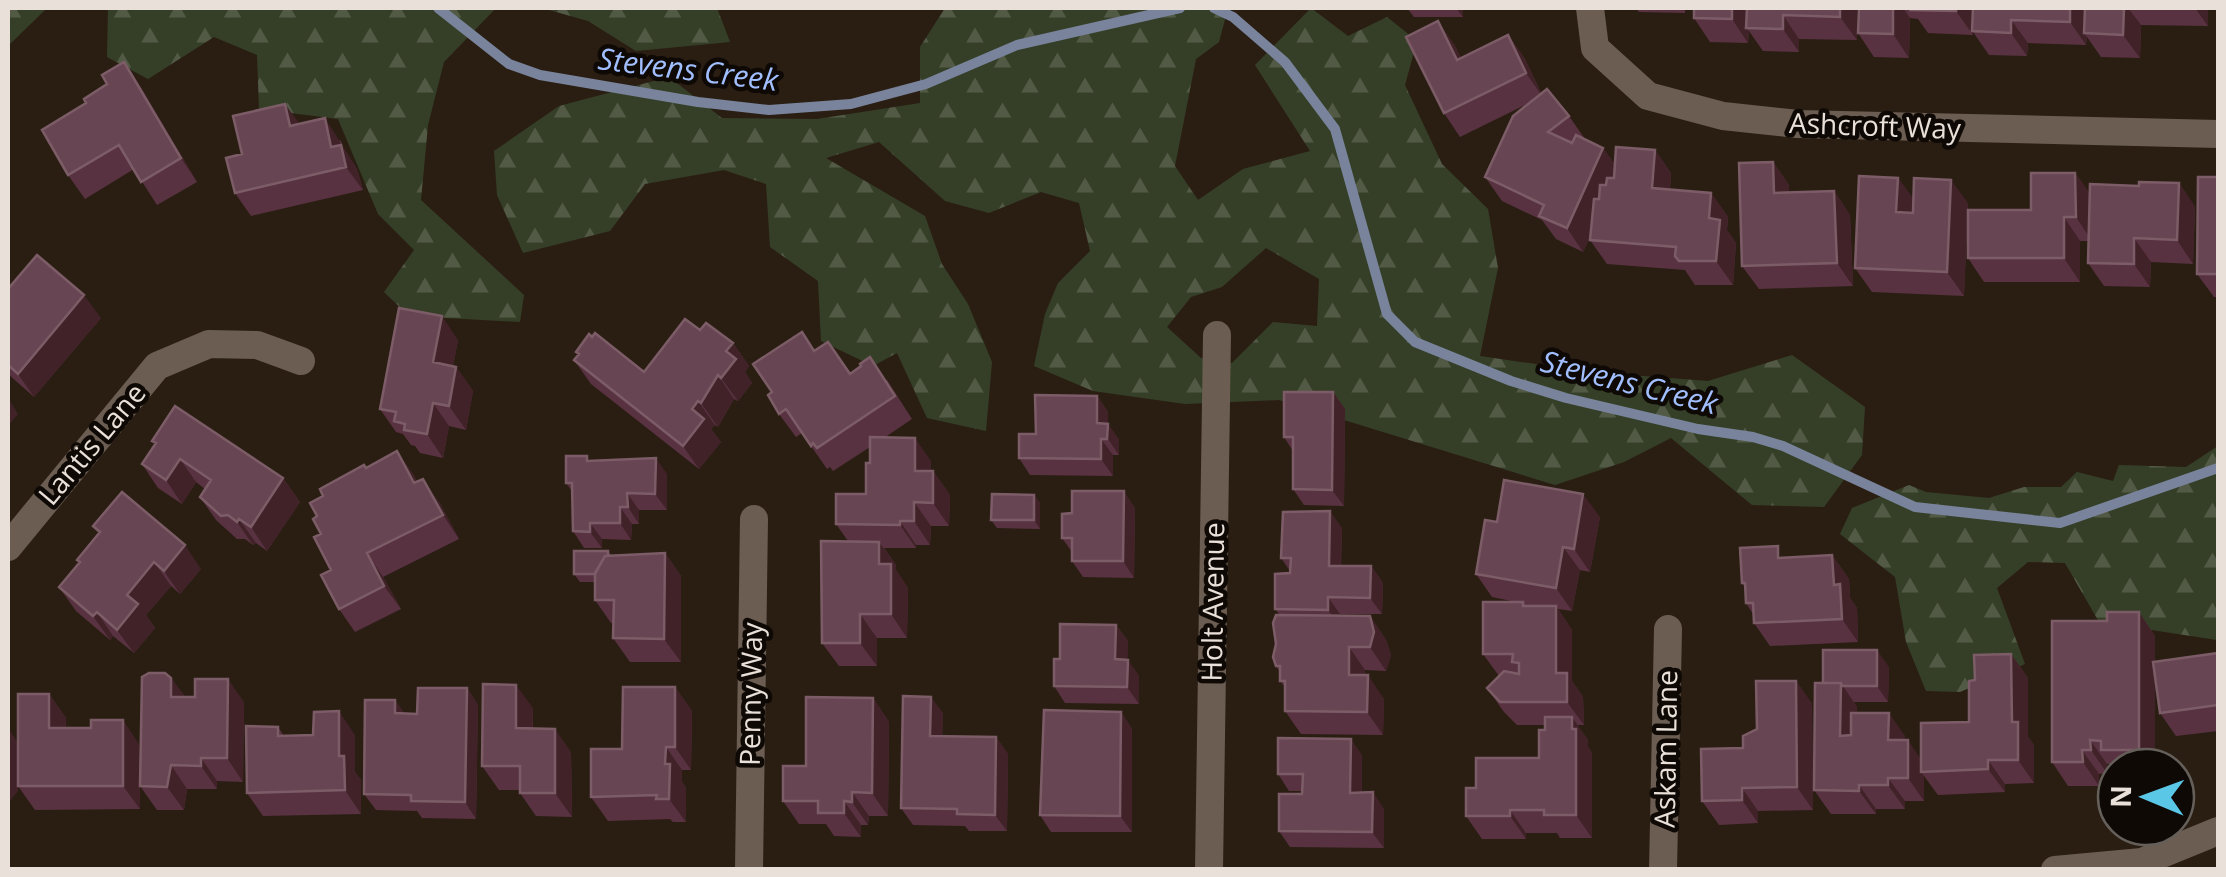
<svg xmlns="http://www.w3.org/2000/svg" width="2226" height="877" font-family="'Open Sans',sans-serif">
  <style>
    .forest { fill: url(#forest-firs); fill-rule: evenodd }
    .lines { fill: none; stroke-linecap: round; stroke-linejoin: round }
    .stream { stroke: #79849c; stroke-width: 10 }
    .minor { stroke: #6b5d51; stroke-width: 28 }
    .wall { fill: #593241 }
    .shaded-wall { fill: #402228 }
    .building { fill: #684552; stroke: #7c5d67; stroke-width: 2.5 }
    .labels { text-anchor: middle; stroke-width: 9; stroke-linejoin: round; paint-order: stroke }
    .street-label { font-size: 28px; fill: #e8e0d9; stroke: #0e0905 }
    .water-label { font-size: 30px; font-style: italic; fill: #a1bfff; stroke: #0e0905 }
  </style>
  <defs>
    <pattern id="forest-firs" width="22" height="20" patternUnits="userSpaceOnUse" patternTransform="scale(2.5)"><rect width="22" height="20" fill="#353f27"/><path d="M5 1l3.5 6h-7zM16 11l3.5 6h-7z" fill="#525a46"/></pattern>
  </defs>
  <rect width="100%" height="100%" fill="#2a1e13"/>
  <path class="forest" d="M8,8H47L8,46Z
    M108,8H496L444,62L428,125L421,200L524,295L520,322L409,316L384,292L414,250L378,214L338,119L259,109L257,55L214,37L148,79L107,57Z
    M542,8H717L730,42L636,51L588,21Z
    M945,8H1228L1219,42L1196,59L1175,166L1198,200L1243,169L1310,151L1255,65L1311,8L1348,36L1387,17L1417,41L1405,85L1442,164L1488,209L1498,268L1480,356L1591,372L1708,381L1792,355L1865,407L1862,455L1824,507L1752,505L1671,438L1624,462L1555,485L1279,400L1185,404L1093,391L1034,366L1045,314L1058,283L1090,251L1079,203L1041,192L989,213L945,201L879,142L826,158L925,216L942,264L968,304L992,362L986,431L927,418L897,353L873,366L821,341L818,281L770,247L766,184L724,170L645,184L610,231L523,253L497,195L494,151L559,106L669,77L722,118L817,119L920,103V47ZM1266,248L1319,279L1317,326L1273,322L1232,363L1201,358L1167,327L1191,297L1222,287Z
    M2218,446L2217,640L2099,622L2065,563L2028,562L1997,588L2025,664L1960,692L1926,691L1906,642L1895,577L1840,534L1852,508L1909,485L1926,492L1989,498L2024,487H2061L2077,472L2113,481L2119,465L2186,467Z"/>
  <g class="lines">
    <path class="stream" d="M438,8L509,64L540,75L698,102L769,110L851,104L926,84L1017,45L1180,8
      M1214,8L1233,17L1285,62L1335,129L1387,314L1415,342L1511,381L1566,398L1698,429L1753,437L1783,446L1915,507L2060,523L2218,468"/>
    <path class="minor" d="M1590,8L1595,48L1648,96L1723,116L1798,124L2218,134
      M8,547L157,366L209,344L257,345L301,361
      M749,870L754,519
      M1209,870L1217,335
      M1663,870L1668,629
      M2055,870L2142,862L2218,831"/>
  </g>
  <path class="wall" d="M1407,8H1463V17H1414Z
    M1636,8H1685V13L1639,12Z
    M1857,8V40L1799,39V52L1763,51L1749,31L1748,43L1710,42L1694,18Z
    M1859,8H2208V26L2141,25L2140,58L2101,57L2087,37L2086,45L2028,43L2027,56L1989,55L1973,32V35L1928,33L1918,19L1910,18L1909,58L1874,57L1858,33Z
    M1508,35L1525,59L1541,93L1569,116L1585,139L1603,148L1615,165L1655,150L1671,173L1670,190L1711,193L1728,217L1727,230L1736,243L1733,285H1695L1685,270L1607,264L1590,240L1591,235L1583,252L1556,239L1542,220L1502,201L1485,177L1529,103L1460,137L1444,113L1454,44L1461,58Z
    M140,86L197,182L157,205L134,169L85,199L68,175Z
    M299,124L341,141L343,147L357,169L363,190L251,216L235,193L242,154Z
    M1773,162L1789,185V193L1834,191L1850,215L1853,286L1759,289L1742,266Z
    M2075,173L2090,194L2139,186L2179,183L2195,207L2193,264L2151,262L2150,287L2104,286L2088,263L2089,241H2080V282H1984L1968,258L2031,210Z
    M2218,177V297H2214L2197,274Z
    M1898,178L1914,200L1968,203L1964,296L1872,292L1855,268Z
    M8,289L101,318L34,397L8,374Z
    M700,330L733,343L749,366L745,372L752,383L738,401L734,399L718,427L715,425L711,429L721,442L699,469L591,384L574,360L578,355L576,352L644,372Z
    M458,340L453,366L456,367L473,391L466,430L449,426L443,458L420,453L415,446L411,445L403,434L396,432L380,409Z
    M815,350L850,374L887,380L912,419L884,438L931,461V471H933L950,495L949,526H931L930,545H916V548H884L896,565V570L908,588L907,638H877V666H839L822,643L848,541L836,524L866,494L870,463V447L833,471L830,467L827,469L802,433L796,437L779,414L772,392Z
    M1333,392L1345,409L1344,506L1304,505L1293,489V451L1284,437Z
    M1097,396L1108,412V424L1119,440V455H1113V476L1030,475L1019,458L1036,434Z
    M152,441L283,478L300,502L267,551L256,543L253,545L245,539H237L216,520L200,497L205,489L196,482L182,504L158,488L142,464L155,444Z
    M397,451L417,482L439,502L459,539L383,577L401,609L355,632L339,609L331,570L317,516L323,496L366,468Z
    M590,461L667,474V510H639V524H632L631,540L602,539V548H584L573,531L572,491L566,483Z
    M1034,495L1040,503V529L997,528L991,520Z
    M1135,508L1134,578L1083,577L1072,561V552L1062,538Z
    M1600,517L1590,572L1580,570L1572,611L1558,609L1572,630V681L1583,697L1584,725H1577L1588,740V747L1592,753V838H1560L1557,833H1526V839H1482L1466,816L1476,788L1539,758L1545,730V725H1517L1504,712L1487,688L1499,676L1483,654L1516,602L1492,597L1476,574L1497,522Z
    M93,526L201,569L180,594L171,586L146,615L155,628L134,653L113,636L110,640L76,611L59,587L80,563L99,534Z
    M1342,528L1341,566H1371L1383,583L1382,614H1340V616H1370L1386,640L1391,655L1386,671L1365,670V675L1384,699L1383,735L1301,734L1285,711V687L1280,681V672L1276,666L1280,615L1275,609L1290,571L1281,558Z
    M608,551L611,555L665,553L681,576V662H630L613,638V623H611L595,600V582H580L574,574Z
    M1832,555L1849,579L1850,598L1857,608L1858,642L1770,646L1754,623L1753,614L1746,603V589L1742,583L1786,557Z
    M2139,612L2155,636V661L2218,653V731L2176,736L2160,713L2155,677V767H2116V771L2111,764H2107V773L2099,774V786H2068L2052,762L2107,621Z
    M1116,625L1128,641L1127,660L1139,676V704L1065,703L1054,686L1060,659Z
    M2011,654L2028,678V737L2034,745V783L2005,784V792L1938,795L1924,776V801H1905V809H1876V814H1831L1814,790L1823,683L1889,667L1888,702H1854L1857,707V713L1905,736V740L1921,760L1969,722L1975,680Z
    M171,678L185,697L244,702L243,782L217,781V789H187L184,810H157L140,786Z
    M1796,681L1812,704L1813,810L1758,811V823L1719,825L1702,801Z
    M675,687L692,711L691,770H682V782L686,788V822H673L670,819L608,821L591,797L622,749Z
    M467,688L478,705L476,819L422,818L417,811L376,810L364,794L395,700L404,713L417,714Z
    M49,694L66,718V728H91L139,744L140,809L35,810L18,786Z
    M873,698L889,722L888,816H869L868,825H861V837L834,836L826,824H799L783,801L806,766Z
    M533,708V728L571,752L572,817L536,816L520,793V790H499L482,766Z
    M1121,712L1132,729V832H1051L1040,815Z
    M943,713L942,736L996,737L1008,754L1007,831H969L965,826L913,825L901,808Z
    M278,727L284,736L355,735V772L361,780V814L263,816L247,793Z
    M1362,755V792L1384,809V848L1290,847L1279,831L1302,794V791H1289L1278,774Z"/>
  <path class="shaded-wall" d="M1456,8H1463V17Z
    M1732,8H1749L1746,28L1749,31L1748,43L1732,19Z
    M1840,8H1857V40L1840,17Z
    M1893,8H1903L1910,18L1909,58L1893,34Z
    M1956,8H1974L1973,35L1956,11Z
    M2070,8H2088L2084,33L2087,37L2086,45L2070,22Z
    M2124,8H2128L2141,25L2140,58L2123,35Z
    M2195,8H2208V26Z
    M1783,15L1799,39V52L1783,29Z
    M2011,20L2028,43L2027,56L2011,33Z
    M1438,21L1454,44L1474,84L1457,60Z
    M1508,35L1525,59L1542,96L1526,73Z
    M124,62L140,86L197,182L181,158Z
    M285,104L302,127L290,126Z
    M325,118L357,169L363,190L331,147Z
    M1603,148L1620,171L1583,252L1567,228Z
    M1655,150L1671,173L1668,212L1652,188Z
    M1773,162L1789,185L1790,217L1774,193Z
    M2075,173L2092,197V241L2076,217Z
    M1898,178L1915,201L1913,236L1896,212Z
    M1951,180L1968,203L1964,296L1947,272Z
    M2179,183L2195,207L2193,264L2177,240Z
    M1834,191L1850,215L1853,286L1837,263Z
    M1711,193L1728,217L1727,230L1736,243L1733,285L1716,261L1709,218Z
    M2064,217L2080,241V282L2064,258Z
    M2134,238L2151,262L2150,287L2134,264Z
    M84,295L101,318L34,397L18,374Z
    M442,316L458,340L449,386L433,362Z
    M733,343L749,366L745,372L752,383L738,401L721,378L726,351Z
    M456,367L473,391L466,430L449,406Z
    M718,375L734,399L718,427L701,403Z
    M1333,392L1345,409L1344,506L1332,490Z
    M1097,396L1108,412V424L1119,440V455L1097,423Z
    M8,398L18,414L8,426Z
    M698,401L715,425L711,429L721,442L699,469L683,446L692,409Z
    M433,403L449,426L443,458L427,434Z
    M915,438L931,461V495L915,471Z
    M1101,439L1113,455V476L1101,459Z
    M397,451L414,475L431,507L414,483Z
    M656,458L667,474V510L655,494Z
    M180,459L196,482L182,504L166,480Z
    M933,471L950,495L949,526L933,503Z
    M283,478L300,502L267,551L251,527Z
    M423,479L439,502L459,539L443,515Z
    M1124,491L1135,508L1134,578L1123,561Z
    M627,493L639,510V524L628,507Z
    M1583,494L1600,517L1590,572L1574,549Z
    M1034,495L1040,503V529L1034,520Z
    M914,502L931,526L930,545L914,521Z
    M620,507L632,524L631,540L620,523Z
    M1330,511L1342,528L1340,583L1329,566Z
    M239,519L256,543L253,545L237,522Z
    M900,521L916,545V548L900,525Z
    M590,523L602,539V548L590,532Z
    M879,542L896,565V570L908,588L907,638L891,614L879,564Z
    M185,545L201,569L180,594L164,571Z
    M1563,547L1580,570L1572,611L1556,588Z
    M367,553L383,577L401,609L384,586Z
    M665,553L681,576V662L664,639Z
    M1832,555L1849,579L1850,598L1857,608L1858,642L1842,619L1834,585Z
    M154,562L171,586L146,615L155,628L134,653L117,630L127,595Z
    M1371,566L1383,583L1382,614L1370,598Z
    M1328,597L1340,614V626L1328,610Z
    M1556,606L1572,630V681L1583,697L1584,725L1567,702L1556,673Z
    M97,612L113,636L110,640L93,616Z
    M2139,612L2155,636V767H2150L2139,750Z
    M860,614L877,638V666L860,643Z
    M1370,616L1386,640L1391,655L1386,671L1370,647Z
    M1116,625L1128,641L1127,676L1115,659Z
    M1349,647L1365,670L1366,698L1349,675Z
    M1877,650L1889,667L1888,702L1877,686Z
    M2011,654L2028,678V737L2034,745V783L2018,760L2012,722Z
    M1128,660L1139,676V704L1127,687Z
    M1368,675L1384,699L1383,735L1367,712Z
    M171,678L188,701L171,697Z
    M228,679L244,702L243,782L227,758Z
    M1796,681L1812,704L1813,810L1797,787Z
    M1841,683L1857,707V759L1840,736Z
    M516,685L533,708L532,752L516,728Z
    M675,687L692,711L691,770L675,747Z
    M467,688L478,705L476,819L465,802Z
    M49,694L66,718L65,752L49,728Z
    M931,697L943,713L942,753L930,736Z
    M873,698L889,722L888,816L872,793Z
    M395,700L406,716L395,713Z
    M339,711L355,735V772L361,780V814L345,790L339,756Z
    M1121,712L1132,729V832L1120,816Z
    M1889,713L1905,736V764L1888,740Z
    M1572,717L1588,740V747L1592,753V838L1576,815Z
    M123,720L139,744L140,809L123,786Z
    M8,728L18,743V791L8,803Z
    M555,729L571,752L572,817L555,793Z
    M996,737L1008,754L1007,831L995,815Z
    M1351,739L1362,755V809L1350,793Z
    M1908,740L1924,764L1921,772L1924,776V801L1908,778Z
    M2090,740L2107,764V773L2091,750Z
    M666,747L682,770V782L686,788V822L669,799L665,764Z
    M2082,750L2099,774V786L2083,762Z
    M201,758L217,781V789L201,766Z
    M1988,760L2005,784V792L1988,769Z
    M171,765L187,789L184,810L167,787Z
    M1888,778L1905,801V809L1888,785Z
    M1859,785L1876,809V814L1859,791Z
    M1742,788L1758,811V823L1742,800Z
    M852,792L869,816L868,825L852,802Z
    M1373,792L1384,809V848L1372,832Z
    M844,801L861,825V837L844,813Z
    M1510,810L1526,833V839L1510,816Z"/>
  <path class="building" d="M1694,8H1732V19L1694,18Z
    M1747,8H1840V17L1783,15V29L1746,28Z
    M1859,8H1893V34L1858,33Z
    M1912,8H1956V11L1911,10Z
    M1973,8H2070V22L2011,20V33L1972,31Z
    M2085,8H2124L2123,35L2084,33Z
    M1438,21L1457,60L1508,35L1526,73L1444,113L1406,37Z
    M124,62L181,158L141,182L119,145L68,175L42,130L86,103L84,99L107,84L102,75Z
    M1547,89L1569,116L1548,132L1572,143L1576,135L1603,148L1567,228L1539,216L1544,205L1485,177L1513,116Z
    M285,104L290,126L325,118L331,147L341,145L346,167L235,193L226,158L242,154L233,116Z
    M1616,147L1655,150L1652,188L1711,193L1709,218L1720,220L1716,261H1679L1675,256L1676,247L1590,240L1594,199H1599L1600,185H1606L1607,178H1614Z
    M1773,162L1774,193L1834,191L1837,263L1742,266L1739,163Z
    M2031,173H2075L2076,217H2064V258H1968V210H2031Z
    M1859,176L1898,178L1896,212L1913,213L1914,178L1951,180L1947,272L1855,268Z
    M2198,177H2218V274H2197Z
    M2139,182L2179,183L2177,240L2134,238V264L2088,263L2090,184L2139,186Z
    M37,255L84,295L18,374L8,365V289Z
    M399,308L442,316L433,362L456,367L449,406L433,403L427,434L404,430L405,424L394,421L396,412L380,409Z
    M685,319L700,330L706,323L733,343L726,351L736,359L721,378L718,375L701,403L698,401L692,409L704,419L683,446L574,360L579,354L576,352L589,334L592,337L595,333L644,372Z
    M802,332L814,351L828,342L850,374L861,366L860,364L870,357L895,396L817,448L813,443L811,446L786,409L779,414L768,395L772,392L753,364Z
    M1284,392H1333L1332,490L1293,489V437H1284Z
    M1035,395L1097,396V423L1108,424L1107,439H1101V459L1019,458V434H1036Z
    M175,406L283,478L251,527L239,519L237,522L228,515L221,516L200,497L211,480L180,459L166,480L142,464L156,443L152,441Z
    M870,437L915,438V471H933V503L914,502V521H900V525L836,524V494H866V463H870Z
    M397,451L414,483L423,479L443,515L367,553L384,586L339,609L321,575L331,570L314,537L321,534L313,519L317,516L310,503L323,496L320,489L364,465L366,468Z
    M566,456H587V461L656,458L655,494L627,493L628,507H620V523H590V532L573,531L572,483H566Z
    M1504,480L1583,494L1574,549L1563,547L1556,588L1476,574L1485,520L1497,522Z
    M1072,491H1124L1123,561H1072V538H1062V514L1072,513Z
    M122,492L185,545L164,571L154,562L127,595L138,604L117,630L97,612L93,616L59,587L80,562L77,560L100,532L93,526Z
    M992,494L1034,495V520H991Z
    M1330,511L1329,566H1371L1370,598L1328,597V610L1275,609V574L1290,573L1291,558H1281L1283,512Z
    M821,541L879,542V564H891V614H860V643H822Z
    M1778,546V558L1832,555L1834,585L1840,584L1842,619L1754,623L1753,603H1746L1745,583H1742L1740,548Z
    M574,551H608V556H605L595,574H574Z
    M665,553L664,639L613,638L614,600H595V573L605,556Z
    M1483,602H1523V606H1556V673H1567V702H1500L1487,688L1504,671L1519,674V663L1512,662L1513,654H1483Z
    M2107,612H2139V750H2101V741L2090,740L2091,750H2082L2083,762H2052V621H2107Z
    M1276,615L1370,616L1374,632L1370,647H1349V675H1368L1367,712L1285,711V681H1280V666H1276L1273,657L1276,644L1273,623Z
    M1060,624L1116,625L1115,659L1128,660L1127,687L1054,686V659H1060Z
    M1823,650H1877V686H1842L1841,683H1823Z
    M2218,653V705L2160,713L2153,662Z
    M2011,654L2012,722H2018V760H1988V769L1921,772V723L1969,722V681L1975,680L1974,655Z
    M149,673H165L171,678V697H195V679H228L227,758H201V766L171,765L167,787L140,786L142,677Z
    M1756,681H1796L1797,787L1742,788V800L1702,801L1701,749L1743,748V736L1757,729Z
    M1815,683H1841L1840,736L1851,735V713H1889L1888,740H1908V778H1888V785H1859V791L1814,790Z
    M483,684L516,685V728L555,729V793H520V766H482Z
    M623,687H675V747H666L665,764H670L669,799H656L657,795L591,797V749H622Z
    M418,688H467L465,802L411,801V795L364,794L365,700H395V713L417,714Z
    M18,694H49V728H91V720H123V786H18Z
    M903,696L931,697L930,736L996,737L995,815L957,814V809L901,808Z
    M806,697L873,698L872,793L852,792V802L844,801V813H818V801H783V766H806Z
    M1044,710L1121,712L1120,816L1040,815Z
    M339,711V756H344L345,790L247,793L246,726L278,727V736L313,735L314,712Z
    M1545,717H1572V729H1576V815H1544V810H1510V816H1466V788H1476V758H1539V730H1545Z
    M1278,738L1351,739L1350,793L1373,792L1372,832L1279,831V794H1302L1303,774H1278Z"/>
  <g class="labels">
    <g class="street-label">
      <text transform="translate(1875 126) rotate(2)" y="10">Ashcroft Way</text>
      <text transform="translate(92 444) rotate(-50)" y="10">Lantis Lane</text>
      <text transform="translate(1213 602) rotate(-89)" y="10">Holt Avenue</text>
      <text transform="translate(751 694) rotate(-89)" y="10">Penny Way</text>
      <text transform="translate(1666 749) rotate(-89)" y="10">Askam Lane</text>
    </g>
    <g class="water-label">
      <text transform="translate(688 70) rotate(7)" y="10">Stevens Creek</text>
      <text transform="translate(1629 383) rotate(14)" y="10">Stevens Creek</text>
    </g>
  </g>
  <rect width="2226" height="877" fill="none" stroke="#e8e0d9" stroke-width="20"/>
  <g transform="translate(2146 797) rotate(271)"><circle r="48" fill="#0e0905" stroke="#655f5a" stroke-width="2.5"/>
  <path d="M0-8L18 38L0 25L-18 38Z" fill="#5bc7e7"/>
  <text y="-15" font-size="28" font-weight="bold" text-anchor="middle" fill="#e8e0d9">N</text>
  </g>
</svg>
